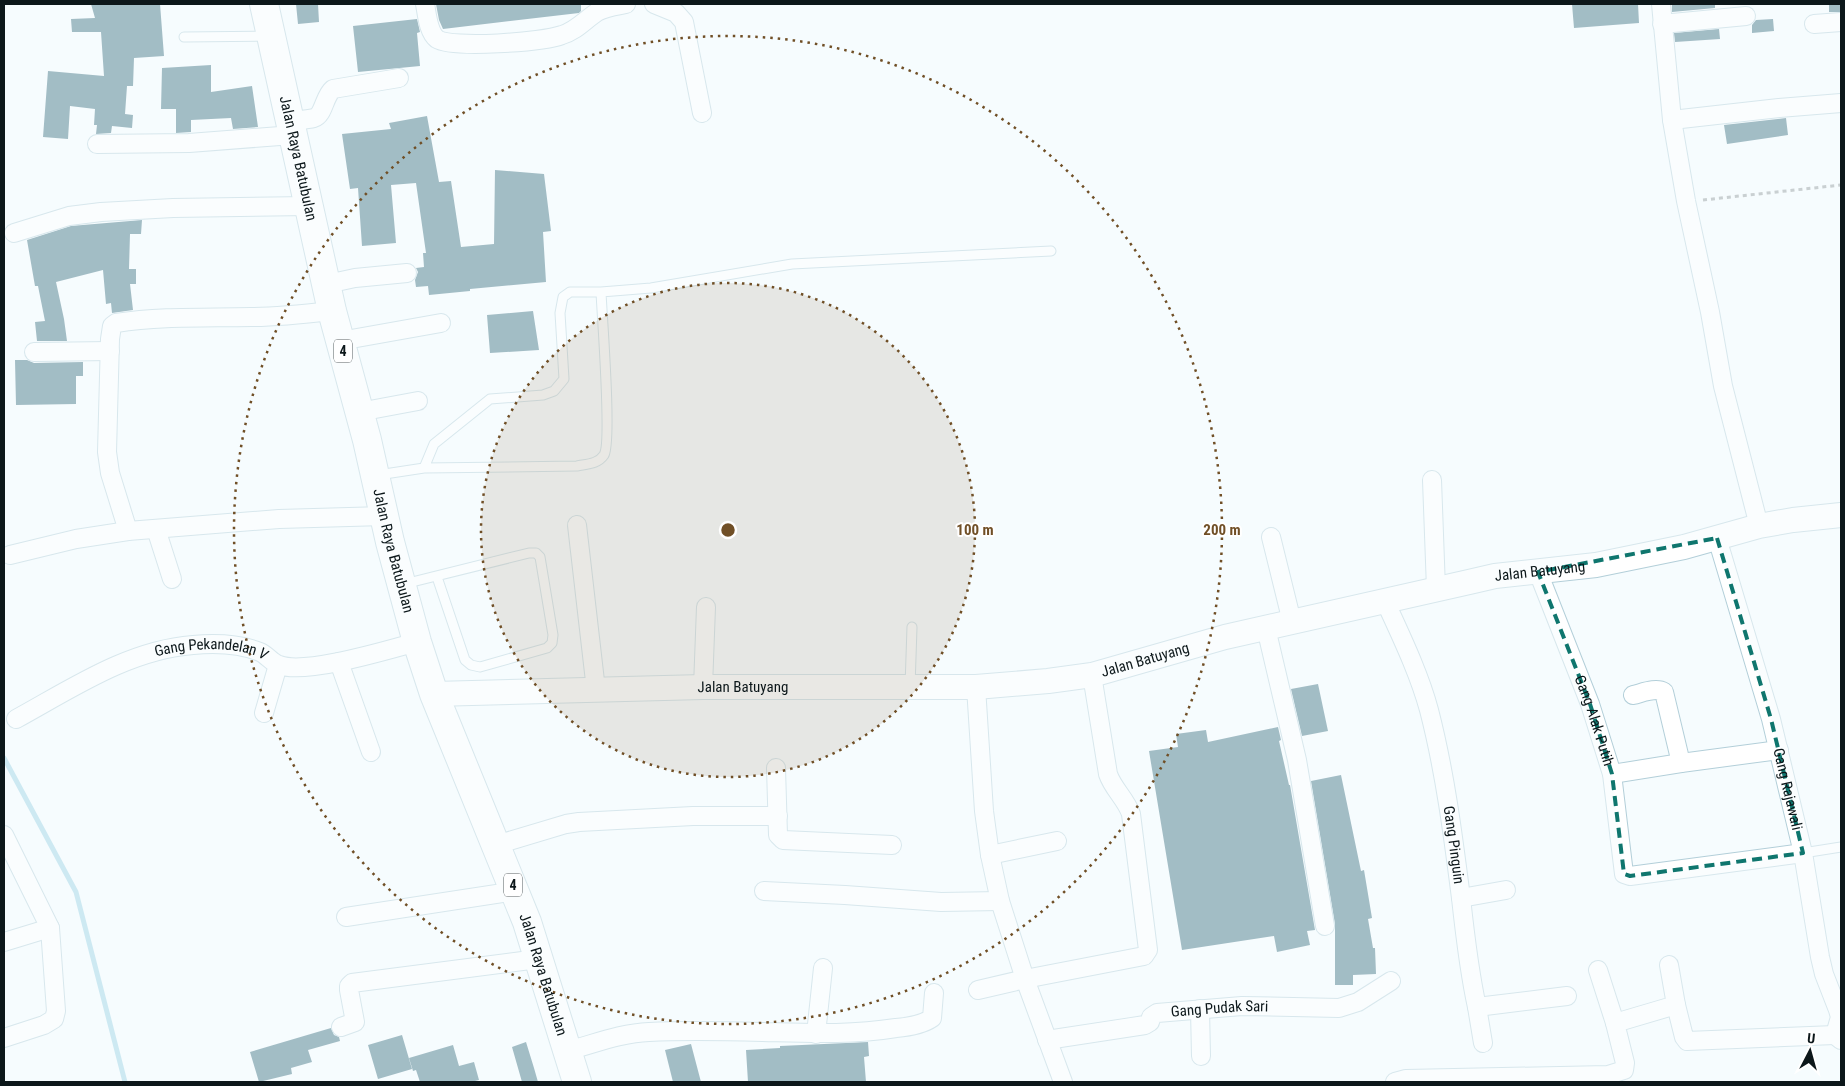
<svg xmlns="http://www.w3.org/2000/svg" width="1845" height="1086" font-family="'Roboto Condensed',sans-serif">
  <style>
    .lines { fill: none; stroke-linecap: round; stroke-linejoin: round }
    .stream { stroke: #9cd3e5; stroke-width: 5 }
    .building { fill: #3d7182 }
    .lane-casing { stroke: #b3cfd9; stroke-width: 11 }
    .street-casing { stroke: #b3cfd9; stroke-width: 20 }
    .secondary-casing { stroke: #b3cfd9; stroke-width: 26 }
    .highway-casing { stroke: #b3cfd9; stroke-width: 30 }
    .path { stroke: #939b9d; stroke-width: 3; stroke-dasharray: 4 4; stroke-linecap: butt }
    .lane { stroke: #fff; stroke-width: 9 }
    .street { stroke: #fff; stroke-width: 18 }
    .secondary { stroke: #fff; stroke-width: 24 }
    .highway { stroke: #fff; stroke-width: 28 }
    .marked { fill: none; stroke: #0f766e; stroke-width: 4; stroke-dasharray: 10 6; stroke-linejoin: round }
    .ring { fill: none; stroke: #704f26; stroke-width: 2.5; stroke-dasharray: 2.5 5 }
    .labels { text-anchor: middle; stroke-width: 4; stroke-linejoin: round; paint-order: stroke }
    .shield { fill: #fff; stroke: #555d5f; stroke-width: 1 }
    .shield-label { font-size: 14px; font-weight: bold; fill: #0c171a }
    .street-label { font-size: 15px; fill: #0c171a; stroke: #fff }
    .centre { fill: #704f26; stroke: #fff; stroke-width: 2.5 }
    .ring-label { font-size: 15px; text-anchor: middle; font-weight: bold; fill: #704f26; stroke: #fff; stroke-width: 4; stroke-linejoin: round; paint-order: stroke }
  </style>
  <rect width="100%" height="100%" fill="#f6fcfe"/>
  <g class="lines">
    <path class="stream" d="M4,758L76,892L125,1082"/>
  </g>
  <path class="building" d="M91,4H160L164,56L134,58L133,86H127L125,114L133,115L132,128L112,126L111,133L96,134L97,125H94L95,109L70,106L68,139L43,137L48,71L104,76L101,32H72L71,19L95,18Z
    M296,4H318L319,22L298,24Z
    M436,4H581V11L579,13L443,29L439,20Z
    M1572,4H1638L1639,23L1574,28Z
    M1672,4H1715V8L1672,12Z
    M1829,4H1841V12H1829Z
    M417,19L420,32L417,33L420,66L358,72L353,26Z
    M1773,19L1774,31L1752,33V25L1756,20Z
    M1719,29L1720,39L1675,42L1674,33Z
    M211,65V92L252,86L258,127L233,129L231,118L191,120V132L176,133V109H161L162,68Z
    M427,116L439,182L451,181L461,247L494,244L495,170L544,174L551,231L543,232L546,282L470,289V291L429,295L428,286L416,287L415,280L418,272L416,268L424,267L423,253H426L416,183L391,185L396,243L362,246L358,188L350,189L342,134L391,129L389,123Z
    M1786,118L1788,135L1727,144L1724,125Z
    M142,220L141,234H130L129,269H136V284H130L133,310L112,313L111,303L106,304L103,270L56,282L64,319L67,341H37L35,322L45,321L38,286H35L27,240L71,226Z
    M533,311L539,350L490,353L487,315Z
    M15,360H27L34,363L83,362V376H76V404L16,405Z
    M1318,684L1328,731L1302,736L1291,689Z
    M1278,727L1281,740L1279,741L1289,785H1290L1315,930L1307,931L1310,945L1277,952L1274,936L1182,950L1149,751L1178,747L1176,734L1206,730L1208,742Z
    M1341,775L1361,871L1364,870L1372,918L1368,919L1373,948H1375L1376,974L1353,975V985H1335V924L1311,781Z
    M331,1028L334,1035L339,1037L340,1041L308,1050L312,1062L291,1068L292,1074L259,1082L250,1052Z
    M402,1035L412,1069L378,1079L368,1045Z
    M526,1042L534,1068L538,1082H522L512,1047Z
    M868,1042L869,1056L864,1057L866,1082H748L746,1050L780,1048V1046Z
    M691,1044L701,1082H673L665,1050Z
    M453,1045L459,1066L474,1062L479,1080L471,1082H420L416,1070L413,1071L409,1058Z"/>
  <g class="lines">
    <defs>
      <path id="lane" d="M184,37L269,36
        M424,468L434,444L490,399L543,395L554,391L564,379L560,313L563,297L570,292H601L651,288L792,264L1051,251
        M378,475L424,468L577,466C587,464 598,464 604,455C612,442 602,316 601,292
        M404,584L529,553H536L540,557L553,635L552,643L547,648L480,667L471,665L465,660L437,577
        M910,687L912,627
        M1803,853L1841,847"/>
      <g id="street">
        <path d="M425,4C427,14 428,32 437,39C452,49 543,42 562,35C576,31 585,20 597,12C606,7 616,6 626,4"/>
        <path d="M654,4L676,13L684,22L702,113"/>
        <path d="M1661,4L1672,120L1686,201L1710,312L1723,386L1759,526"/>
        <path d="M1662,24L1746,16"/>
        <path d="M1814,24L1841,22"/>
        <path d="M1672,120L1779,108L1841,103"/>
        <path d="M290,121C297,120 306,120 314,118C324,115 324,96 333,89L399,78"/>
        <path d="M97,144L189,143L293,135"/>
        <path d="M14,233L69,216L101,212L173,208L309,206"/>
        <path d="M327,284L355,278L407,273"/>
        <path d="M340,341L441,323"/>
        <path d="M34,352L110,351"/>
        <path d="M359,412L418,401"/>
        <path d="M1432,480L1436,589"/>
        <path d="M577,525L596,690"/>
        <path d="M156,529L172,579"/>
        <path d="M128,531L110,473L107,452L110,339L112,326L116,323C161,316 206,318 251,317C278,317 305,314 332,311"/>
        <path d="M1271,537L1292,622"/>
        <path id="s1" d="M1717,538L1771,719L1803,853L1820,957L1824,974L1838,1010L1840,1017L1835,1035L1841,1040"/>
        <path d="M10,555L76,539L128,531L279,519L384,516"/>
        <path id="s2" d="M1538,572L1590,704L1612,774L1624,874L1630,876L1803,853"/>
        <path id="s3" d="M1385,601C1401,636 1419,673 1429,710C1445,772 1453,835 1461,898C1465,935 1469,971 1477,1007L1567,996"/>
        <path d="M1266,628L1297,760L1325,926"/>
        <path d="M339,662L371,752"/>
        <path d="M703,687L706,607"/>
        <path d="M976,687L984,811L990,855L1000,901L1025,979L1063,1082"/>
        <path d="M1633,695C1642,693 1656,687 1664,692L1681,763"/>
        <path d="M264,713L278,665"/>
        <path id="s4" d="M16,719C71,689 128,650 193,645C215,643 240,644 260,652C267,655 272,663 279,665C306,675 387,650 417,642"/>
        <path d="M776,768L778,835L783,840L892,845"/>
        <path d="M1612,774L1681,763L1779,750"/>
        <path d="M4,835L50,928L56,1011L54,1019L44,1025L4,1038"/>
        <path d="M496,845L566,824L579,822L693,816H778"/>
        <path d="M990,855L1057,841"/>
        <path d="M764,891L845,895L941,902L1000,901"/>
        <path d="M1461,898L1506,890"/>
        <path d="M346,917L515,891"/>
        <path d="M4,942L50,928"/>
        <path d="M1598,970L1615,1023"/>
        <path d="M978,990L1025,979L1144,956L1148,950L1131,814C1126,799 1113,789 1108,774L1092,675"/>
        <path d="M1676,1005L1684,1037L1687,1041L1835,1035"/>
        <path d="M1477,1007L1483,1043"/>
        <path d="M1200,1009L1201,1056"/>
        <path d="M341,1027L355,1022L349,990V986L352,983L538,959"/>
        <path d="M816,1034L823,968"/>
        <path id="s5" d="M1047,1040L1145,1025L1150,1022L1151,1017L1157,1013L1242,1006L1339,1008L1358,1002L1391,981"/>
        <path d="M567,1051C594,1044 621,1033 649,1032C687,1030 725,1031 763,1032C808,1033 851,1035 896,1028C908,1027 922,1025 932,1018L934,993"/>
        <path d="M1395,1082L1406,1079L1608,1075L1624,1070L1625,1063L1615,1023L1676,1005L1669,965"/>
      </g>
      <g id="secondary">
        <path id="s6" d="M434,694L703,687H976L1048,681L1092,675L1225,637L1469,582L1495,576L1596,565L1684,547L1759,526L1793,520L1841,515"/>
      </g>
      <g id="highway">
        <path id="s7" d="M264,4L332,311L367,440L390,542L417,642L434,694L527,922L577,1082"/>
      </g>
    </defs>
    <use href="#lane" class="lane-casing"/>
    <use href="#street" class="street-casing"/>
    <use href="#secondary" class="secondary-casing"/>
    <use href="#highway" class="highway-casing"/>
    <path class="path" d="M1703,200L1841,185"/>
    <use href="#lane" class="lane"/>
    <use href="#street" class="street"/>
    <use href="#secondary" class="secondary"/>
    <use href="#highway" class="highway"/>
  </g>
  <path d="M0 0H1845V1086H0ZM1717,538L1771,719L1803,853L1630,876L1624,874L1612,774L1590,704L1538,572Z" fill="#f6fcfe" fill-opacity=".55" fill-rule="evenodd"/>
  <path class="marked" d="M1717,538L1771,719L1803,853L1630,876L1624,874L1612,774L1590,704L1538,572Z"/>
  <circle cx="728" cy="530" r="247" fill="#704f26" fill-opacity=".12"/>
  <g class="ring">
    <circle cx="728" cy="530" r="247"/>
    <circle cx="728" cy="530" r="494"/>
  </g>
  <g class="labels">
    <g class="shield">
      <rect x="334" y="339.5" width="18" height="23" rx="4"/>
      <rect x="504" y="873.5" width="18" height="23" rx="4"/>
    </g>
    <g class="shield-label">
      <text x="343" y="356">4</text>
      <text x="513" y="890">4</text>
    </g>
    <g class="street-label">
      <text dy="5" stroke="none"><textPath href="#s7" startOffset="158">Jalan Raya Batubulan</textPath></text>
      <text dy="5" stroke="none"><textPath href="#s7" startOffset="562">Jalan Raya Batubulan</textPath></text>
      <text dy="5" stroke="none"><textPath href="#s6" startOffset="1119">Jalan Batuyang</textPath></text>
      <text dy="5" stroke="none"><textPath href="#s4" startOffset="212">Gang Pekandelan V</textPath></text>
      <text dy="5" stroke="none"><textPath href="#s6" startOffset="714">Jalan Batuyang</textPath></text>
      <text dy="5" stroke="none"><textPath href="#s6" startOffset="309">Jalan Batuyang</textPath></text>
      <text dy="5" stroke="none"><textPath href="#s2" startOffset="159">Gang Alak Putih</textPath></text>
      <text dy="5" stroke="none"><textPath href="#s1" startOffset="261">Gang Rajawali</textPath></text>
      <text dy="5" stroke="none"><textPath href="#s3" startOffset="255">Gang Pinguin</textPath></text>
      <text dy="5" stroke="none"><textPath href="#s7" startOffset="1012">Jalan Raya Batubulan</textPath></text>
      <text dy="5" stroke="none"><textPath href="#s5" startOffset="180">Gang Pudak Sari</textPath></text>
    </g>
  </g>
  <circle cx="728" cy="530" r="8" class="centre"/>
  <g class="ring-label">
    <text x="975" y="535">100 m</text>
    <text x="1222" y="535">200 m</text>
  </g>
  <rect width="1845" height="1086" fill="none" stroke="#0c171a" stroke-width="10"/>
  <g transform="translate(1810 1051) rotate(6)" stroke="#ffffff" stroke-width="4" paint-order="stroke">
  <path d="M0-4L9 19L0 12L-9 19Z" fill="#0c171a"/>
  <text y="-8" font-size="14" font-weight="bold" text-anchor="middle" fill="#0c171a">U</text>
  </g>
</svg>
